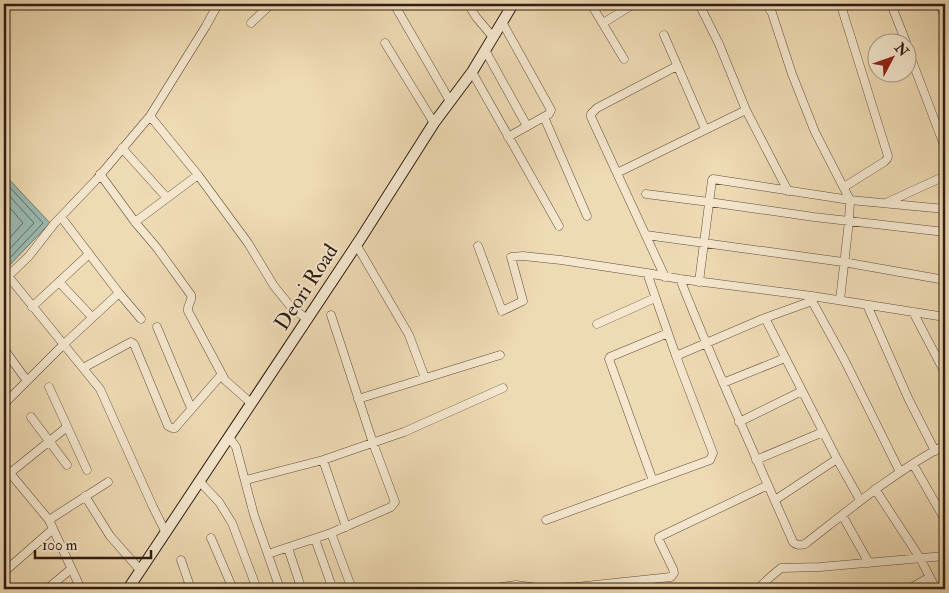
<svg xmlns="http://www.w3.org/2000/svg" width="949" height="593" font-family="'IM FELL Double Pica',serif">
  <style>
    .water { fill: #9abab2; stroke: #707b72 }
    .lines { fill: none; stroke-linecap: round; stroke-linejoin: round }
    .shore { stroke: #656b62; stroke-width: 1 }
    .street-casing { stroke: #604c3b; stroke-width: 9 }
    .secondary-casing { stroke: #301c13; stroke-width: 12 }
    .street { stroke: #f4e7ce; stroke-width: 8 }
    .secondary { stroke: #f4e7ce; stroke-width: 10 }
    .labels { text-anchor: middle; stroke-width: 4; stroke-linejoin: round; paint-order: stroke }
    .street-label { font-size: 21px; fill: #301c13; stroke: #f4e7ce }
  </style>
  <rect width="100%" height="100%" fill="#eedab3"/>
  <filter id="stains"><feTurbulence type="fractalNoise" baseFrequency=".004" numOctaves="4"/><feColorMatrix values="0 0 0 0 .2 0 0 0 0 .09 0 0 0 0 .02 0 0 0 .5 -.17"/></filter>
  <radialGradient id="worn" r=".72"><stop offset=".6" stop-color="#630" stop-opacity="0"/><stop offset="1" stop-color="#630" stop-opacity=".3"/></radialGradient>
  <path class="water" d="M4,174L50,223L4,271Z"/>
  <g class="lines">
    <path class="shore" d="M4,181L43,223L4,264
      M4,190L34,223L4,255
      M4,201L23,223L4,244"/>
    <defs>
      <path id="street" d="M394,4L450,101
        M468,4L476,17L493,37
        M591,4L624,59
        M699,4L719,44L746,110L788,191
        M766,4L772,13L792,74L815,132L850,200L849,221L840,300
        M891,4L906,42
        M940,4L945,18
        M502,22L551,110L549,114L508,137
        M251,23L271,4
        M603,23L634,4
        M664,35L705,129
        M385,43L434,123
        M906,45L944,145
        M485,50L527,126
        M472,72L559,226
        M150,116L198,175L248,243L274,286L291,307L307,319
        M544,117L587,216
        M122,148L167,198
        M617,173L746,110
        M100,174L135,222L157,248L191,295C193,301 187,304 188,311L225,380L251,403
        M844,187L884,162L887,159L888,156L843,12L844,6L848,4
        M646,194L709,202L814,217L945,232
        M888,202L945,176
        M61,217L119,293L141,319
        M135,222L198,175
        M646,235L843,262L945,280
        M356,244L409,335L425,378
        M478,246L502,311L523,301L511,257L523,256L561,260L647,273L680,279L812,296L945,317
        M8,276L100,389L153,507L166,533
        M665,277L591,117V114L597,108L677,66
        M680,279C715,368 755,455 793,542C797,546 800,545 805,544C850,509 894,472 945,445
        M4,280L29,256L54,224L96,180L150,116L206,26L218,4
        M59,282L92,317
        M699,282L712,180L713,179L850,200L945,209
        M812,296V301L845,361L900,472
        M867,305L909,400L935,451
        M32,307L89,254
        M913,312L945,373
        M765,318L837,459L860,500
        M597,324L655,298
        M157,327L191,408
        M4,349L27,381
        M676,356L765,318L812,301
        M83,368L131,342L134,344L168,426L172,428H175L222,374
        M723,383L785,358
        M49,387L87,470
        M358,399L500,355
        M4,404L64,344L119,293
        M31,417L67,465
        M739,422L802,391
        M229,437L236,447L254,515L280,589
        M323,460L346,527
        M756,460L823,432
        M913,464L945,520
        M4,466L49,520L81,589
        M10,473L67,427
        M246,480L323,460L404,432L503,388
        M653,481L609,359L610,357L668,333
        M200,482L219,502L232,523L257,589
        M875,489L920,558L936,589
        M85,496L110,536L141,571
        M775,500L837,459
        M842,515L869,563
        M49,520L108,482
        M546,520L710,460L713,453L676,356L647,273
        M331,533L352,589
        M211,538L233,589
        M315,539L330,581
        M288,548L299,581
        M268,554L331,533L391,507L395,502L373,443L331,315
        M181,560L191,589
        M4,572L53,529
        M47,589L71,569
        M489,589L516,585L538,588L576,587L671,577L674,573L673,569L659,540V537L768,485
        M758,589L768,579L781,568L820,567L945,556
        M909,589L930,577"/>
      <path id="secondary" d="M128,589L361,238L434,123L472,72L513,4"/>
    </defs>
    <use href="#street" class="street-casing"/>
    <use href="#secondary" class="secondary-casing"/>
    <use href="#street" class="street"/>
    <use href="#secondary" class="secondary"/>
  </g>
  <g class="labels">
    <g class="street-label">
      <text transform="translate(306 287) rotate(-57)" y="7">Deori Road</text>
    </g>
  </g>
  <rect width="949" height="593" fill="none" stroke="#eedab3" stroke-width="20"/>
  <rect x="5" y="5" width="939" height="583" fill="none" stroke="#301c13" stroke-width="2.5"/>
  <rect x="10" y="10" width="929" height="573" fill="none" stroke="#301c13"/>
  <g transform="translate(892 58) rotate(49)"><circle r="24" fill="#f4e7ce" stroke="#a69683"/>
  <path d="M0-4L9 19L0 12L-9 19Z" fill="#8f2418"/>
  <text y="-8" font-size="14" font-weight="bold" text-anchor="middle" fill="#301c13">N</text>
  </g>
  <path d="M35 550v8h116v-8" fill="none" stroke="#301c13" stroke-width="2.5"/>
  <text x="42" y="550" font-size="15" fill="#301c13" stroke="#f4e7ce" stroke-width="4" paint-order="stroke">100 m</text>
  <rect width="100%" height="100%" filter="url(#stains)"/>
  <rect width="100%" height="100%" fill="url(#worn)"/>
</svg>
